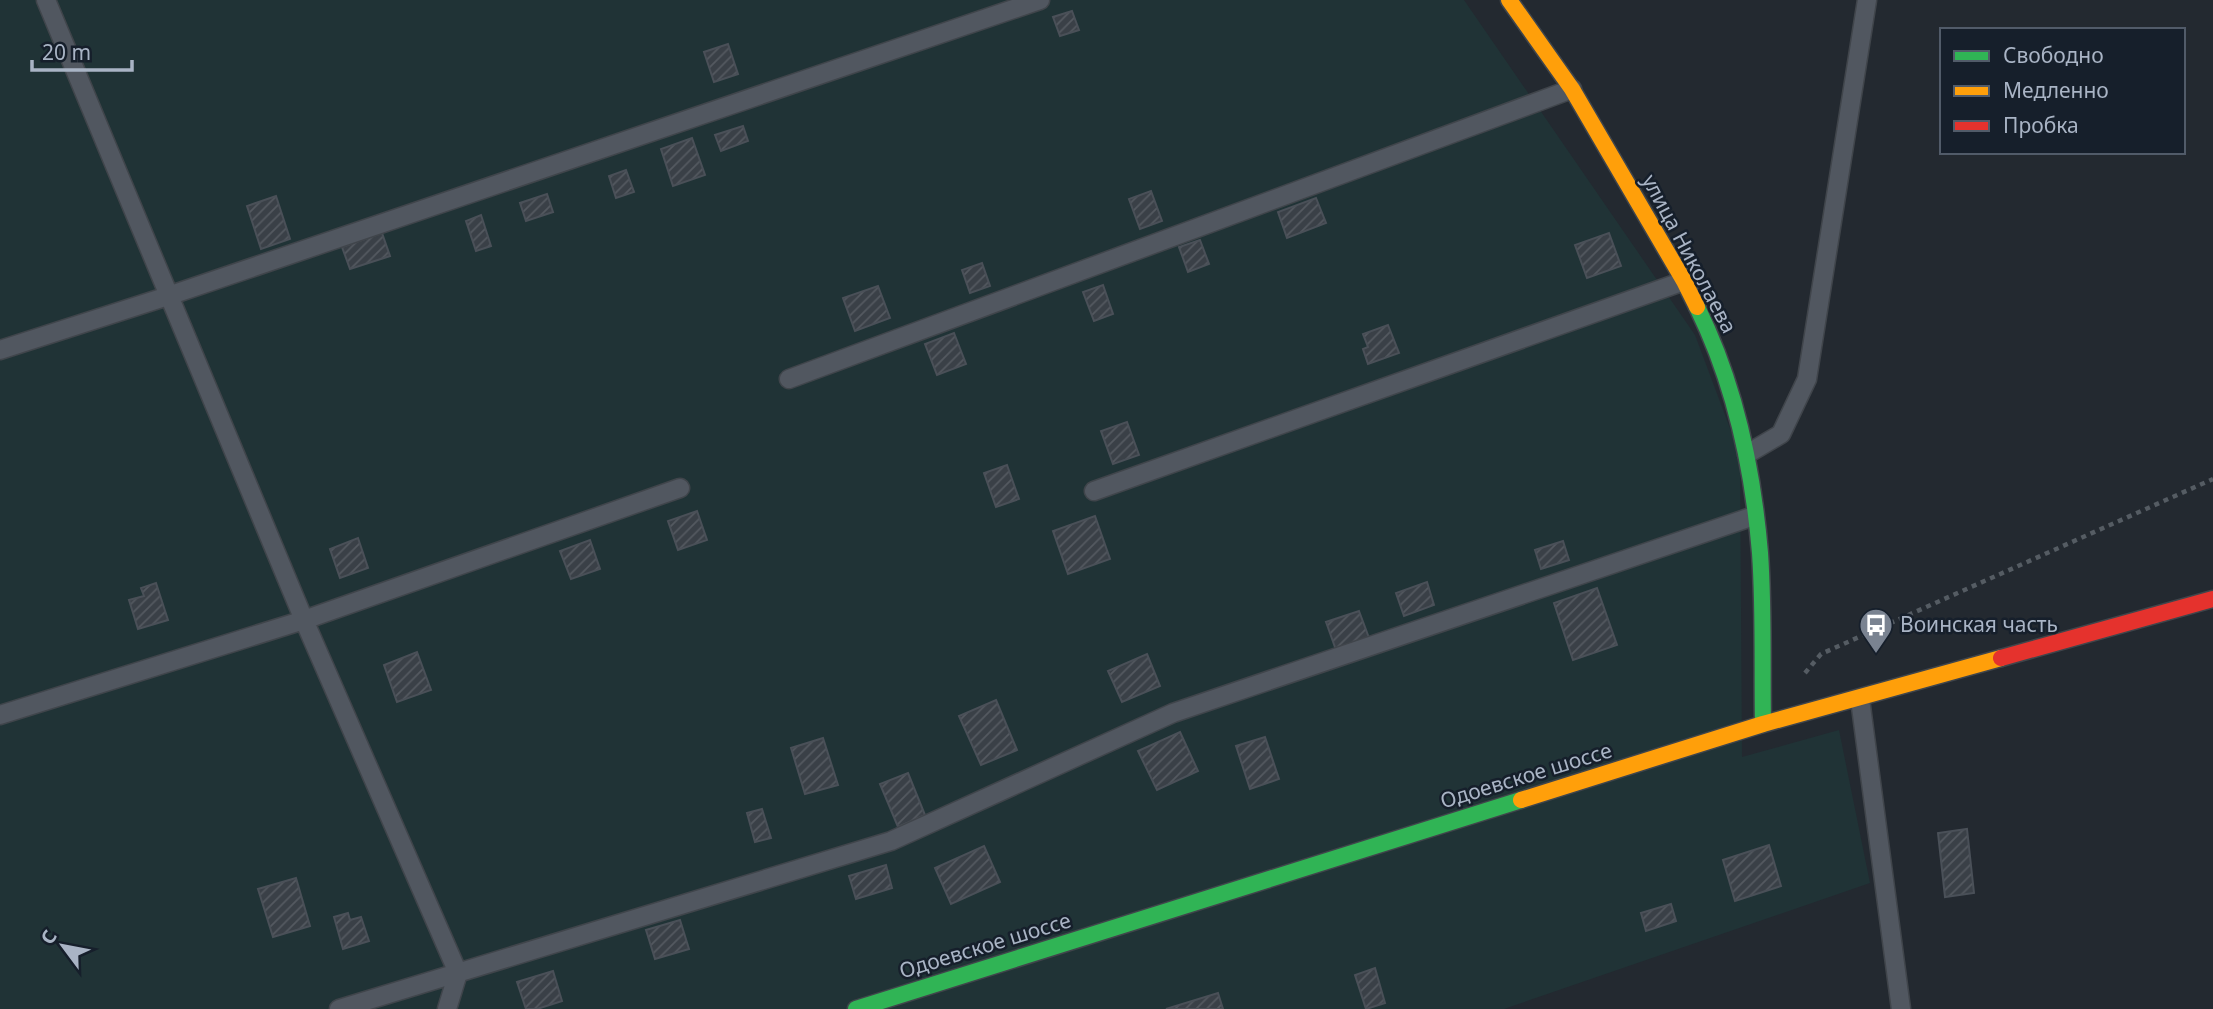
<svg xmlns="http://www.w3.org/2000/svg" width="2213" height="1009" font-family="'Noto Sans',sans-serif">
  <defs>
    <pattern id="building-hatch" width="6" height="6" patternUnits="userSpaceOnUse" patternTransform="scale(1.75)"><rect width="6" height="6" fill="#3a4047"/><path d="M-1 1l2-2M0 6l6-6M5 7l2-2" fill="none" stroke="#545960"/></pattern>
  </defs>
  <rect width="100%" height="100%" fill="#232930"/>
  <!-- garden -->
  <path fill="#203336" d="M 0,0 L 1464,0 L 1695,335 L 1740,455 L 1742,757 L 1839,730 L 1870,883 L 1504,1009 L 0,1009 Z"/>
  <!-- building -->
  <path fill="url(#building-hatch)" stroke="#4a5058" stroke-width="2" d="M 1072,11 L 1079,30 L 1060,36 L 1053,17 Z
    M 728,44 L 738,74 L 714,82 L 704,52 Z
    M 743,126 L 748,141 L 721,151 L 715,135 Z
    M 692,138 L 705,175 L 673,186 L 661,149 Z
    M 626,170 L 634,192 L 616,198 L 609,176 Z
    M 1151,191 L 1162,221 L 1140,229 L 1129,199 Z
    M 547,194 L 553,212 L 526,221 L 520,203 Z
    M 276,196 L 290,239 L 261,249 L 247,206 Z
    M 1316,198 L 1326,223 L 1287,238 L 1278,212 Z
    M 481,215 L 491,246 L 476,251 L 466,221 Z
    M 382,233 L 390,256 L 350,269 L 342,247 Z
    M 1609,233 L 1621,266 L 1587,278 L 1575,245 Z
    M 1200,240 L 1209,264 L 1188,272 L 1179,247 Z
    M 982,263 L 990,286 L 970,293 L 962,270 Z
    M 1103,285 L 1113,314 L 1094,321 L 1083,292 Z
    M 878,286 L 890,318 L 855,331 L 843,298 Z
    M 1388,325 L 1399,353 L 1368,364 L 1363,349 L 1368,347 L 1363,334 Z
    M 954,333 L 966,364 L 937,375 L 925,344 Z
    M 1127,422 L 1139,455 L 1113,464 L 1101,431 Z
    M 1007,465 L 1019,499 L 996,507 L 984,473 Z
    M 697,511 L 707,540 L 678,550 L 668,521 Z
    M 1095,516 L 1110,559 L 1068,574 L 1053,531 Z
    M 358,538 L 368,568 L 340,578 L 330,549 Z
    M 590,540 L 600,569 L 571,579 L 560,551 Z
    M 1563,541 L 1569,560 L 1541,569 L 1535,550 Z
    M 1427,582 L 1434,605 L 1404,616 L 1396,593 Z
    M 156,583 L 168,620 L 138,629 L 129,600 L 144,596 L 141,588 Z
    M 1597,588 L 1617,645 L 1573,660 L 1554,603 Z
    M 1359,611 L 1369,638 L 1336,650 L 1326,622 Z
    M 417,652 L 431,690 L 397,702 L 384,665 Z
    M 1147,654 L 1160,686 L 1122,702 L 1108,671 Z
    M 996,700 L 1017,750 L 981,765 L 959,716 Z
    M 1180,732 L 1198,771 L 1157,790 L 1138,751 Z
    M 1265,737 L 1279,779 L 1250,789 L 1236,746 Z
    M 823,738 L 838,785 L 805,794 L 791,748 Z
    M 908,773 L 925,815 L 898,827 L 880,784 Z
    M 762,809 L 771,838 L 755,842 L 747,813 Z
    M 1967,829 L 1974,893 L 1945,897 L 1938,833 Z
    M 1769,845 L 1781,886 L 1735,901 L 1723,860 Z
    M 984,846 L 1000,882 L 951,904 L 935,868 Z
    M 886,865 L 892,888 L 856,899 L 849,876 Z
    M 296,878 L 310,926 L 273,937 L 258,889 Z
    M 1671,904 L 1676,921 L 1646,931 L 1641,913 Z
    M 348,913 L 350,920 L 361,917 L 369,941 L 343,949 L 334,917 Z
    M 680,920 L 689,949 L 655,959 L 646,930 Z
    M 1375,968 L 1385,1003 L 1366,1009 L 1355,975 Z
    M 553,971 L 562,1001 L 537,1009 L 526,1009 L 517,982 Z
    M 1218,993 L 1223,1009 L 1166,1009 Z"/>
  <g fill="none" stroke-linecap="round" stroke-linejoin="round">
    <defs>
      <path id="lane" d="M 46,0 L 304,620 L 458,973 L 447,1009
        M 0,350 L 168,296 L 1040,0
        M 789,379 L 1572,89
        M 1747,454 L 1781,434 L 1807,379 L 1867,0
        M 1094,491 L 1684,281
        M 1860,699 L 1901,1009
        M 0,715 L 304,620 L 680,488
        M 339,1009 L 891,841 L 1173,713 L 1754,516"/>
      <path id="fast" d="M 1697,307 C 1734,382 1753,469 1760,553 C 1764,609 1762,668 1763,724
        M 856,1009 L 1521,800"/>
      <path id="slow" d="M 1509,0 L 1572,89 L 1684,281 L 1697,307
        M 1521,800 L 1763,724 L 2001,658"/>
      <path id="jam" d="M 2001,658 L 2213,599"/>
    </defs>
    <!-- lane casing -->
    <use href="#lane" stroke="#40454b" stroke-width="21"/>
    <!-- fast casing -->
    <use href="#fast" stroke="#40454b" stroke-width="19"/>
    <!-- slow casing -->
    <use href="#slow" stroke="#40454b" stroke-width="19"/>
    <!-- jam casing -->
    <use href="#jam" stroke="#40454b" stroke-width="19"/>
    <!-- path -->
    <path stroke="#555c63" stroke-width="4.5" stroke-dasharray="5 5" stroke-linecap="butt" d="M 1805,673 L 1821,654 L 2213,479"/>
    <!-- lane -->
    <use href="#lane" stroke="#515760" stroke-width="18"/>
    <!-- fast -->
    <use href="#fast" stroke="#30b455" stroke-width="16"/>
    <!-- slow -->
    <use href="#slow" stroke="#ff9f0a" stroke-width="16"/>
    <!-- jam -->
    <use href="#jam" stroke="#e5322d" stroke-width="16"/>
  </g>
  <!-- icons -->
  <defs>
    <symbol id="bus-pin" viewBox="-11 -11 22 30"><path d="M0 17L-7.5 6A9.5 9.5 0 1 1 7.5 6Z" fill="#7a8391" stroke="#161f2b"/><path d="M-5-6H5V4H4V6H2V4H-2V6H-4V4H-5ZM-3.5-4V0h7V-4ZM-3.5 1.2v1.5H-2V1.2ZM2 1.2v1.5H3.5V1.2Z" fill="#fff"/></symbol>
  </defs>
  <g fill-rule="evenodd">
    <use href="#bus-pin" x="1857" y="606" width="38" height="52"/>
  </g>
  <g text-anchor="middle" stroke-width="5" stroke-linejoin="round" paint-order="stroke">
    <!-- street labels -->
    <g font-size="21" fill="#a9b4c5" stroke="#161f2b">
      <text transform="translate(1689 254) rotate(62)" y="7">улица Николаева</text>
      <text transform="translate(1526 776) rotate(-17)" y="7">Одоевское шоссе</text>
      <text transform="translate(985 946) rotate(-17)" y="7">Одоевское шоссе</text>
    </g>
    <!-- poi labels -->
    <g font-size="21" fill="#a9b4c5" stroke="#161f2b" text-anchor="start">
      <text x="1900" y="632">Воинская часть</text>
    </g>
  </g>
  <!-- legend -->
  <rect x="1940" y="28" width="245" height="126" fill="#161f2b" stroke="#515b69" stroke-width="2"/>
  <rect x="1954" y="51" width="35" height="10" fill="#30b455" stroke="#515b69" stroke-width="2"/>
  <text x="2003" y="63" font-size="21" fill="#a9b4c5">Свободно</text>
  <rect x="1954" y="86" width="35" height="10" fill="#ff9f0a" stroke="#515b69" stroke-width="2"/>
  <text x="2003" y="98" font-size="21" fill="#a9b4c5">Медленно</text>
  <rect x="1954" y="121" width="35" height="10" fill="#e5322d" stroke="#515b69" stroke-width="2"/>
  <text x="2003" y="133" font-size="21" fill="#a9b4c5">Пробка</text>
  <!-- north arrow -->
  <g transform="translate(63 946) rotate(302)" stroke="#161f2b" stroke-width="5" paint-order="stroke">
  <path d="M0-5L12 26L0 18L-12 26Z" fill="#a9b4c5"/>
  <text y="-10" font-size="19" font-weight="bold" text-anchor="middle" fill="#a9b4c5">С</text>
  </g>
  <!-- scale -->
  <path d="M32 60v10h100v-10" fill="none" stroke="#a9b4c5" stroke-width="3.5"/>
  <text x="42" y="60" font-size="21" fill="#a9b4c5" stroke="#161f2b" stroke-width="5" paint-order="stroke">20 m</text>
</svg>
